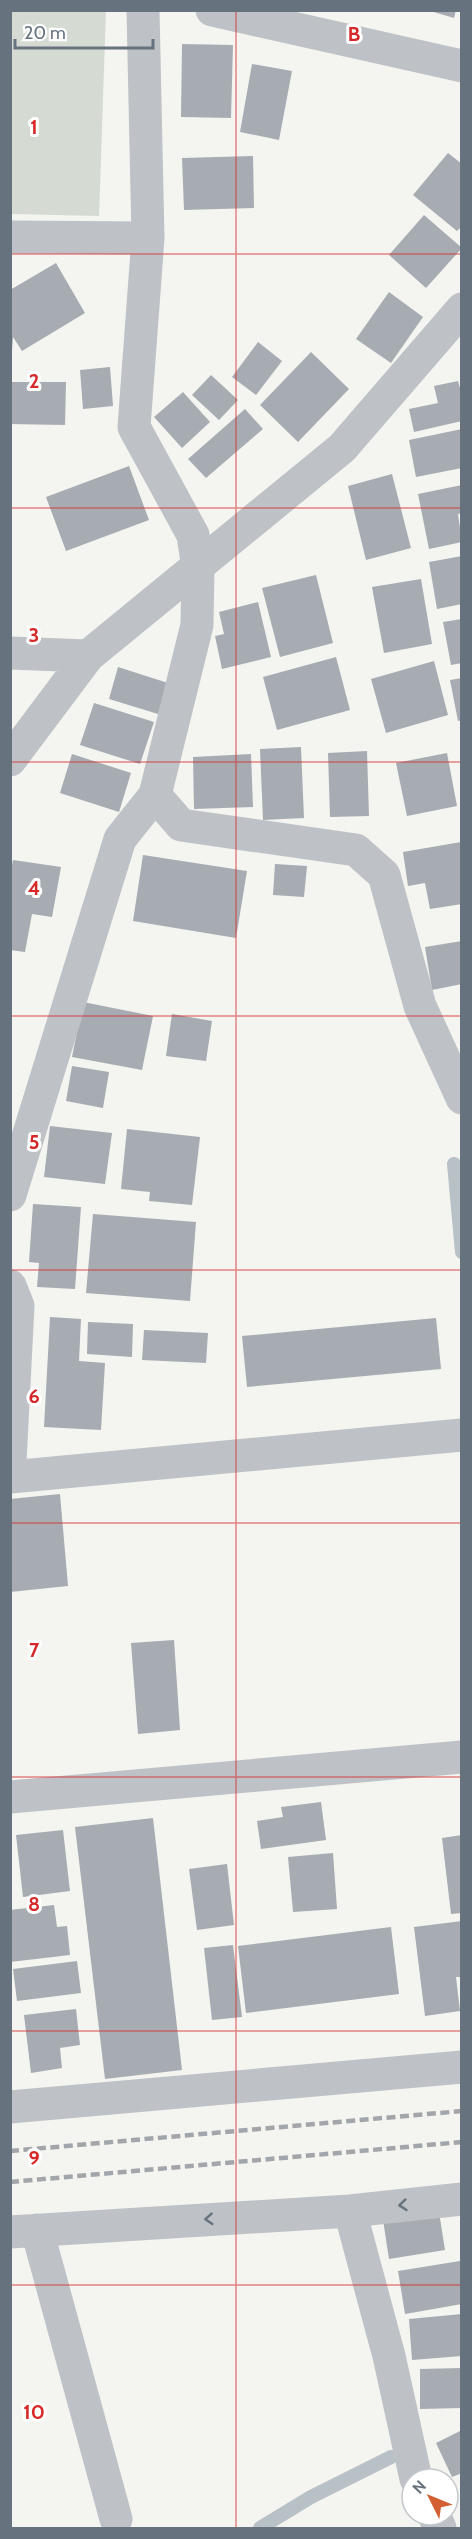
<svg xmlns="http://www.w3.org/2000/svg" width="472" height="2539" font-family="Cabin,sans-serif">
  <rect width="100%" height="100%" fill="#f4f4f1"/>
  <!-- green -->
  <path fill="#d5dbd2" d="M 11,10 L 106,11 L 99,216 L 11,214 Z"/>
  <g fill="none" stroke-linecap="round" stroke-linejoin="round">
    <!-- stream -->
    <path stroke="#b8c1c6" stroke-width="14" d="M 454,1164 L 462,1252
      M 260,2528 L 311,2497 L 391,2457"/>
  </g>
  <!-- building -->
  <path fill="#a6acb1" d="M 427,10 L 456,10 L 454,18 Z
    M 182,44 L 233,45 L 231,118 L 181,117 Z
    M 252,64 L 292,71 L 279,140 L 240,132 Z
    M 448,153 L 462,164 L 462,226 L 457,231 L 413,195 Z
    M 253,156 L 254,208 L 184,210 L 182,158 Z
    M 424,215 L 462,248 L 426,288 L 389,255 Z
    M 56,263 L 85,313 L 22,351 L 13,337 L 12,351 L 10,351 L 10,290 Z
    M 389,292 L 423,317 L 391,363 L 356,339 Z
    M 258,342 L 282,361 L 256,395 L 232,377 Z
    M 311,352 L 349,389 L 298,442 L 260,405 Z
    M 110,367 L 113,406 L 83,409 L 80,370 Z
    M 211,375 L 238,400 L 219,420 L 192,395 Z
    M 458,381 L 462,395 L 462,421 L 414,432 L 409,409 L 438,403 L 434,386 Z
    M 10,382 L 66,382 L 65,425 L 10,424 Z
    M 183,392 L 210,422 L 182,448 L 154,417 Z
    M 245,409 L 263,429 L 206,478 L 188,459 Z
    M 462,429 L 462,468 L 416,477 L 409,440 Z
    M 129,466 L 149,520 L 66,551 L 46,497 Z
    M 392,474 L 411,548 L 366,560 L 348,486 Z
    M 462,485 L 462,513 L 458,514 L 462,542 L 429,549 L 418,494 Z
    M 462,556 L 462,604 L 437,609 L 429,562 Z
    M 316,575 L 333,643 L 280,657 L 262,588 Z
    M 421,579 L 432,644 L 384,653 L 372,587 Z
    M 258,602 L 271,657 L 222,669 L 215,636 L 224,634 L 219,612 Z
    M 462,619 L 462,663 L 451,665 L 443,622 Z
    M 336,657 L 350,710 L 277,730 L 263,677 Z
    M 434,661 L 448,715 L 386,733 L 371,679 Z
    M 118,667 L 168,683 L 158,714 L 109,699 Z
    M 462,678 L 462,720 L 458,721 L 450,680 Z
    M 94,703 L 154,722 L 140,764 L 80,745 Z
    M 301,747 L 304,818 L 263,820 L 260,749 Z
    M 367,751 L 369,816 L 330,817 L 328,753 Z
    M 447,753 L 457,806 L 407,816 L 396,763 Z
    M 72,754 L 131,773 L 119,812 L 60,793 Z
    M 251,754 L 253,807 L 194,809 L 193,757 Z
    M 461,842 L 462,904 L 430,909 L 425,883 L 408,886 L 403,852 Z
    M 143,855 L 247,871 L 236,938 L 133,921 Z
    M 13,860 L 61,867 L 52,917 L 32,914 L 25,952 L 10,950 L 10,875 Z
    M 275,864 L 307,866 L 304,897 L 273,895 Z
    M 462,941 L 462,984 L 432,990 L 425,947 Z
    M 83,1002 L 153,1016 L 142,1070 L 72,1057 Z
    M 172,1014 L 212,1021 L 206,1061 L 166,1056 Z
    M 72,1066 L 109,1072 L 103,1108 L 66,1101 Z
    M 50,1126 L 112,1133 L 105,1184 L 44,1177 Z
    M 127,1129 L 200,1137 L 192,1205 L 149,1201 L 150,1192 L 121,1189 Z
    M 33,1204 L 81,1207 L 75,1289 L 37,1287 L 39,1263 L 29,1262 Z
    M 93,1214 L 196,1222 L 190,1301 L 86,1293 Z
    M 50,1317 L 81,1319 L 79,1361 L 105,1363 L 101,1430 L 44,1427 Z
    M 436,1318 L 441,1369 L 247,1387 L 242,1336 Z
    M 88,1322 L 133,1324 L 132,1357 L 87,1354 Z
    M 144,1330 L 208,1333 L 206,1363 L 142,1360 Z
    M 60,1494 L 68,1586 L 10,1592 L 10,1499 Z
    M 174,1640 L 180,1730 L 138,1734 L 131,1643 Z
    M 321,1802 L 326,1840 L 261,1849 L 257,1821 L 283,1817 L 281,1807 Z
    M 153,1818 L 182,2070 L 105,2079 L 75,1827 Z
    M 63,1830 L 70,1891 L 23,1897 L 16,1835 Z
    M 462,1835 L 462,1913 L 451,1914 L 442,1838 Z
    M 333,1853 L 337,1909 L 293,1912 L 288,1857 Z
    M 227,1864 L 234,1925 L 197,1930 L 189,1869 Z
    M 54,1905 L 57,1927 L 67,1926 L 70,1955 L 10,1962 L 10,1910 Z
    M 462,1921 L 462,1977 L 456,1977 L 460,2011 L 425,2016 L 414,1927 Z
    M 391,1927 L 399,1994 L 246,2013 L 238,1946 Z
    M 233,1945 L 242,2017 L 212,2020 L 204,1948 Z
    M 77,1961 L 81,1993 L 17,2001 L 13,1969 Z
    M 76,2009 L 80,2045 L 60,2048 L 62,2068 L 31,2073 L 24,2015 Z
    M 439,2212 L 445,2250 L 389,2259 L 383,2220 Z
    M 460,2261 L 462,2304 L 405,2314 L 398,2271 Z
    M 462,2314 L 462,2356 L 412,2360 L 409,2319 Z
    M 462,2368 L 462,2408 L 420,2409 L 420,2369 Z
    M 462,2430 L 462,2473 L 452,2477 L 436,2443 Z"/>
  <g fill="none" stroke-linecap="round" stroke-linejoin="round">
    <!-- street -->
    <path stroke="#bec1c5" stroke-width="33" d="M 212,10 L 462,66
      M 10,237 L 148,238 L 143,10
      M 148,238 L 134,427 L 193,535 L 198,568 L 197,625 L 155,795 L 181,825 L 356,850 L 384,875 L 420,1006 L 462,1098
      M 10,653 L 88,656
      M 10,760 L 88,656 L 342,448 L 462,309
      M 10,1195 L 120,839 L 155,795
      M 10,1286 L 18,1306 L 10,1462
      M 10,1477 L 462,1435
      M 10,1797 L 462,1757
      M 10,2107 L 462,2067
      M 350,2211 L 389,2356 L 416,2479
      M 37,2230 L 116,2519
      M 10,2232 L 350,2211 L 462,2199
      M 434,2515 L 440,2528"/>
    <!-- rail -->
    <path stroke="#a2a6ab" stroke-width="4.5" stroke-dasharray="9 4.5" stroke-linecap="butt" d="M 10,2151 L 462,2111
      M 10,2182 L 462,2142"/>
  </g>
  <!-- one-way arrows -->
  <defs><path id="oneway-chevron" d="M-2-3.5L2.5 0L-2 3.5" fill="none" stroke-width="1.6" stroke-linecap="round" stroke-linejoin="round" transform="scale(1.5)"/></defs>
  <g stroke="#66737f">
    <use href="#oneway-chevron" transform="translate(403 2205) rotate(174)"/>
    <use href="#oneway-chevron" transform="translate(209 2219) rotate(176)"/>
  </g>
  <!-- grid -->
  <path fill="none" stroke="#d62828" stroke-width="1.5" stroke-opacity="0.55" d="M 236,10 L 236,2528M 10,254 L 462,254M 10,508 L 462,508M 10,762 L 462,762M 10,1016 L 462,1016M 10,1270 L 462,1270M 10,1523 L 462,1523M 10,1777 L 462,1777M 10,2031 L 462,2031M 10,2285 L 462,2285"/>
  <g font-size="20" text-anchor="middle" font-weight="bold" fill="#d62828" stroke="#fff" stroke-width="6" stroke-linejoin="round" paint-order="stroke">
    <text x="354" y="41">B</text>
    <text x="34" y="134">1</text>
    <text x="34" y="388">2</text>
    <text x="34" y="642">3</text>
    <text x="34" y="895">4</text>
    <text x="34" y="1149">5</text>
    <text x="34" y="1403">6</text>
    <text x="34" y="1657">7</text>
    <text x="34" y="1911">8</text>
    <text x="34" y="2165">9</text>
    <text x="34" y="2419">10</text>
  </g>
  <!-- border -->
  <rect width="472" height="2539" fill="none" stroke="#66737f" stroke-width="24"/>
  <!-- north arrow -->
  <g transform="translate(430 2497) rotate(313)"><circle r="28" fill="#ffffff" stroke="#c2c7cc" stroke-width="1.5"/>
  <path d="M0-4.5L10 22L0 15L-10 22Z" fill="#d36033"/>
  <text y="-9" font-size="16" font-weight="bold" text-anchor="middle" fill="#66737f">N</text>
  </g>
  <!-- scale -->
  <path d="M15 39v9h138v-9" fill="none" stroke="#66737f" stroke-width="3"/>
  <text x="24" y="39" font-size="18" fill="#66737f" stroke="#ffffff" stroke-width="4.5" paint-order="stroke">20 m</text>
</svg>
